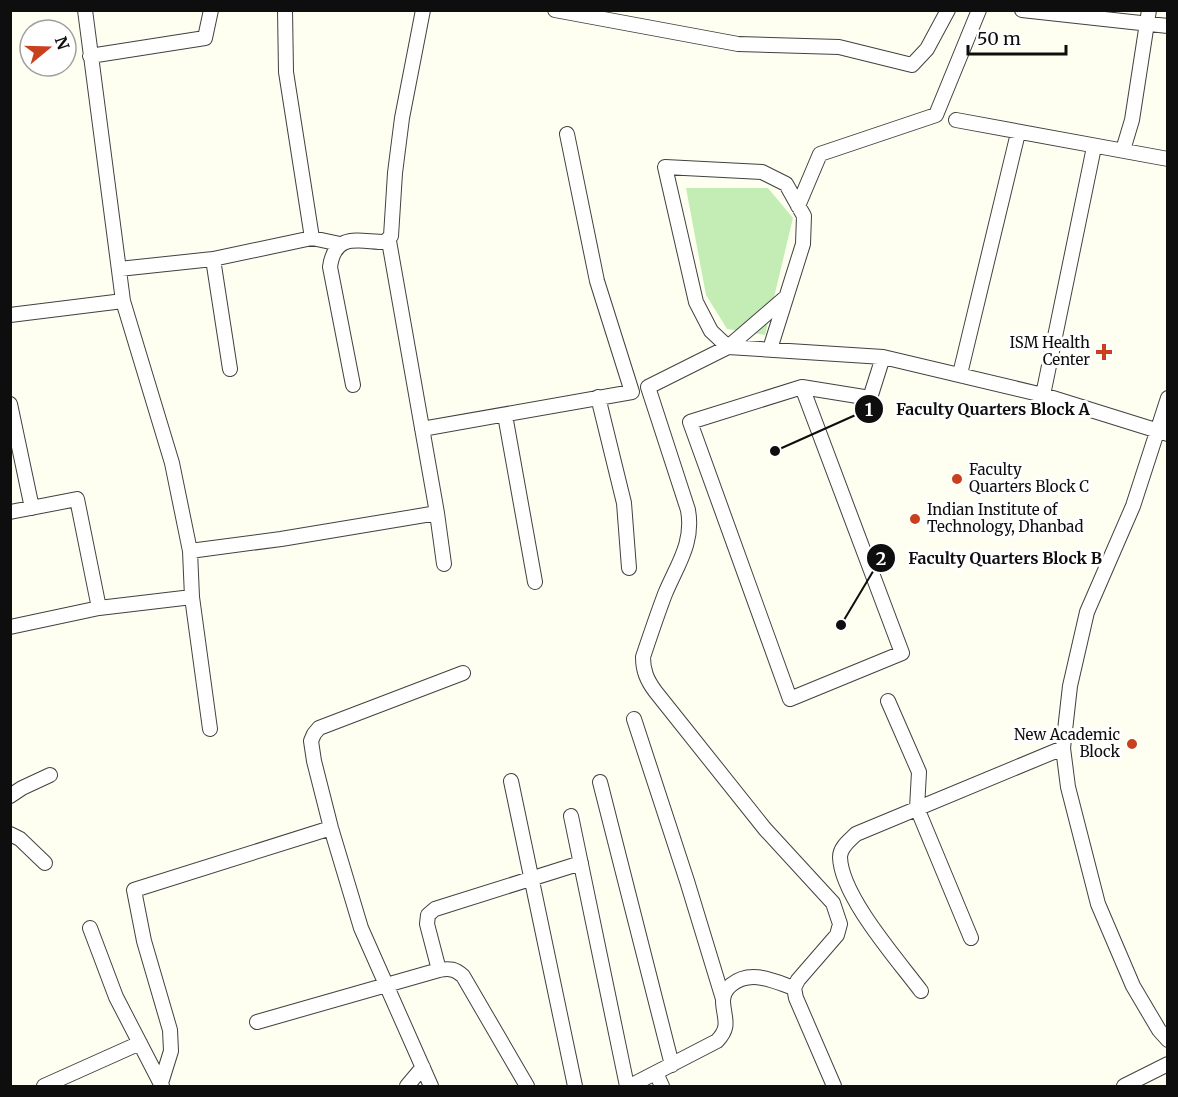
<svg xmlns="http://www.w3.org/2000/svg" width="1178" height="1097" font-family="Merriweather,serif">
  <rect width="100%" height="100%" fill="#fefff0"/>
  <!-- green -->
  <path fill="#c4edb6" d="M 686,188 L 768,188 L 793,218 L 765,335 L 727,329 L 706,295 Z"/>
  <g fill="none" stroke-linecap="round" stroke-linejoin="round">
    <defs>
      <path id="street" d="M 85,10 L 123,301 L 172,463 L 190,551 L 192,597 L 210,729
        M 285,10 L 286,72 L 312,238
        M 555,10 L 738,44 L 839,47 L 912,65 L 927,49 L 948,10
        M 1022,10 L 1168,26
        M 90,56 L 205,38 L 211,10
        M 956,120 L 1168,159
        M 1123,150 L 1132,120 L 1149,10
        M 798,206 L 820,154 L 936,115 L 979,10
        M 389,241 L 437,513 L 444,564
        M 213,259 L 230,369
        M 119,269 L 213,259 L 312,238 L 340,244
        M 786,297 L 728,347 L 648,387 L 688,510 C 694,543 677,565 665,594 C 657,615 650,636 643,657 C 643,671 647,680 655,691 L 765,829 L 833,903 L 840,924 L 837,935 L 798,980 L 794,988 L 796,998 L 834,1086
        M 10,315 L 123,301
        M 770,349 L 803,244 L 804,216 L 786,184 L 762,172 L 665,167 L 696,302 L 711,331 L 728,347 L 883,357 L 1043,395 L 1168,434
        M 960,374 L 1018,133
        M 353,385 L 330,267 C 335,231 360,242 385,242 L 391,236 L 395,173 L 402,118 L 423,10
        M 802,387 L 902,653 L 790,699 L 690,422 L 802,387 L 870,398 L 883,357
        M 1043,395 L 1094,147
        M 598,397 L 624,503 L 629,568
        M 1168,398 L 1133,506 L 1087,612 L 1070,686 L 1063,748 L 1068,787 L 1098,904 L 1133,986 L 1159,1030 L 1168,1040
        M 10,404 L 32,508
        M 505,415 L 535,582
        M 422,429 L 632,392 L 597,281 L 567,134
        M 10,512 L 77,499 L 99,608
        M 190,551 L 281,539 L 437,513
        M 10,627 L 99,608 L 192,597
        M 888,701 L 919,772 L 917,808 L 971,938
        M 634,719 L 687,881 L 723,999
        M 511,781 L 575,1086
        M 600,782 L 672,1065
        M 10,796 L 22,788 L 50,775
        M 571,816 L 627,1086
        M 10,834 L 20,839 L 45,863
        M 90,928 L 116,997 L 162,1086
        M 439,970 L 427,924 L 428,915 L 435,909 L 581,863
        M 921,991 C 897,959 841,896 840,857 C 840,847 850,840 856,834 L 1063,748
        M 257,1022 L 439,970 C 450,968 455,969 463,976 L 527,1086
        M 656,1073 L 662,1086
        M 161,1083 L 171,1051 L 170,1030 L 144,941 L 134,890 L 331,828
        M 44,1086 L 140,1043
        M 407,1086 L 423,1067
        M 431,1086 L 361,928 L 331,828 L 314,761 L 311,741 L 314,734 L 319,728 L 463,673
        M 630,1086 L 717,1041 C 731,1026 724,1019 723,1002 C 723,995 726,989 731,985 C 751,969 773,981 794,988
        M 1124,1086 L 1168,1064"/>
    </defs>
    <!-- street casing -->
    <use href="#street" stroke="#414141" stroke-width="16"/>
    <!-- street -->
    <use href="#street" stroke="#fff" stroke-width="14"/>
  </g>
  <!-- markers -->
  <g fill="#c8411c" stroke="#fff" stroke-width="2">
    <path d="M1101 343h6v6h6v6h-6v6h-6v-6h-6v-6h6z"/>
    <circle cx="957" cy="479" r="6"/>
    <circle cx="915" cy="519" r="6"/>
    <circle cx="1132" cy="744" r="6"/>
  </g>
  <g text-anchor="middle" stroke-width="6" stroke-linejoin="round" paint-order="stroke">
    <!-- poi labels -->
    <g font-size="15" fill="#0e0e0e" stroke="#fff" text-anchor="end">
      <text x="1090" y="348">ISM Health<tspan x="1090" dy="17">Center</tspan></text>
      <text x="969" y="475" text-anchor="start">Faculty<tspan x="969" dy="17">Quarters Block C</tspan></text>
      <text x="927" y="515" text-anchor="start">Indian Institute of<tspan x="927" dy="17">Technology, Dhanbad</tspan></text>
      <text x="1120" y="740">New Academic<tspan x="1120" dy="17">Block</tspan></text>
    </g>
  </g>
  <!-- callouts -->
  <path fill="none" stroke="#0e0e0e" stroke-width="2" d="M775 451L869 409M841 625L881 558"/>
  <g fill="#0e0e0e" stroke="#fff" stroke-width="2">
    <circle cx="775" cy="451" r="6"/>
    <circle cx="841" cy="625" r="6"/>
    <circle cx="869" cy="409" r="15"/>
    <circle cx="881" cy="558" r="15"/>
  </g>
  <g font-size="18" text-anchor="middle" font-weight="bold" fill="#fff">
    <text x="869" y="416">1</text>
    <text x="881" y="565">2</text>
  </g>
  <g font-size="16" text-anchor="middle" font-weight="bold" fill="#0e0e0e" stroke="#fff" stroke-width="6" stroke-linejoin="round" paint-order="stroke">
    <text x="993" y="415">Faculty Quarters Block A</text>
    <text x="1005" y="564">Faculty Quarters Block B</text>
  </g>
  <!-- border -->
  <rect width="1178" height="1097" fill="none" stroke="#0e0e0e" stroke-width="24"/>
  <!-- north arrow -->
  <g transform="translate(48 48) rotate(71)"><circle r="28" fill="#ffffff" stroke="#9f9f9f" stroke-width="1.5"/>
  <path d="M0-4.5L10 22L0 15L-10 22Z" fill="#c8411c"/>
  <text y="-9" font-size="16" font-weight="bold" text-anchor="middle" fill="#0e0e0e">N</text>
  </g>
  <!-- scale -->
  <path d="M968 45v9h98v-9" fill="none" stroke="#0e0e0e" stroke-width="3"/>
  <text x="977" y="45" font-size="18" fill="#0e0e0e" stroke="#ffffff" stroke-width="4.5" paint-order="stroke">50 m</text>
</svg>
